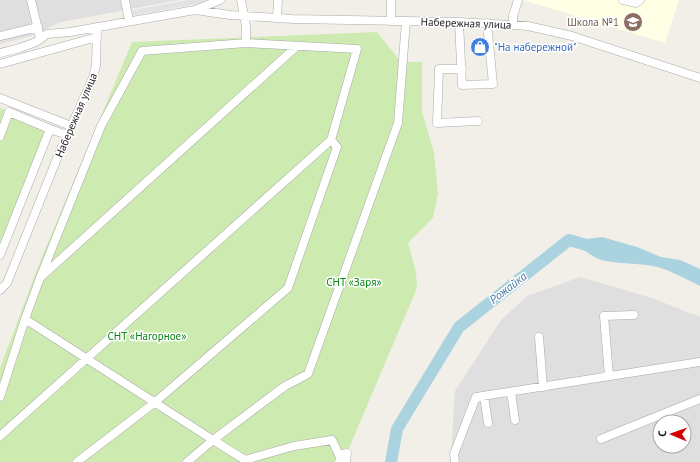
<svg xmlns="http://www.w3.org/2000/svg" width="700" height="462" font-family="'PT Sans',sans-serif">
  <rect width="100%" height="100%" fill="#f2efe9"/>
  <!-- residential -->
  <path fill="#e0dfdf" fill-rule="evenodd" d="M 0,0 L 179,0 L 61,22 L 31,36 L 0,44 Z
    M 580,277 L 652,298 L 700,317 L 700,462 L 453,462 L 451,455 L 455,391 L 501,320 L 527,296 ZM 660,422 L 684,422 L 684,446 L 660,446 Z"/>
  <!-- education -->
  <path fill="#ffffe5" d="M 523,0 L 679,0 L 665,43 Z"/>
  <!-- grass -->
  <path fill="#cdebb0" d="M 377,32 L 401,62 L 422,62 L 422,112 L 434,153 L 438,194 L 433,218 L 408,243 L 416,272 L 417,288 L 347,453 L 346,462 L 0,462 L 0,368 L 41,259 L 132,42 Z
    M 0,108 L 53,130 L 0,257 Z"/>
  <!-- parking -->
  <path fill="#e2e2e2" d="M 188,0 L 207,0 L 207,2 L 130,16 L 129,11 Z"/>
  <!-- water -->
  <path fill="#aad3df" d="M 602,237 L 637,247 L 661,257 L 680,260 L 700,269 L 700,286 C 686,279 673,272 658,267 C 641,263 623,264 606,261 C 597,260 589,254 582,248 L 583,242 L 587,239 Z"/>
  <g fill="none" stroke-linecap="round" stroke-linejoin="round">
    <!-- river -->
    <path stroke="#aad3df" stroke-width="12" d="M 391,462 L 397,429 L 459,327 L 569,240 L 597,248"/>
    <defs>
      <path id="minor" d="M 31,0 L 40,38
        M 125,0 L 129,21
        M 241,0 L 246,26 L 246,43
        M 391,0 L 391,21
        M 623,0 L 636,3 L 640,0
        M 195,10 L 230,15 L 293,19 L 459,22 L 528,26 L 572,36 L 700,78
        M 277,18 L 278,0
        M 459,22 L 462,85 L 493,84 L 487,23
        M 513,24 L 513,16 L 518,0
        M 0,36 L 38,27
        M 0,53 L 20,48 L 36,42 L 47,34 L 70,32 L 195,10 L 220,0
        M 0,64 L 97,37
        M 462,69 L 439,69 L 437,123 L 478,121
        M 0,98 L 71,126
        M 50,129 L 67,135
        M 0,136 L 9,112 L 50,129 L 0,255
        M 42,276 L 297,46
        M 0,290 L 7,283 L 60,151 L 93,78 L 96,65 L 97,27
        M 25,319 L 213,440 L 285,386 L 308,374 L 398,123 L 406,21
        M 539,337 L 543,387
        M 609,376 L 604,316 L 634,315
        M 511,392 L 515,420
        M 484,396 L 488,423
        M 0,397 L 25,319 L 40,278 L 101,126 L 142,51 L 246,43 L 357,49 L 331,140 L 0,436
        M 601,439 L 700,399
        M 339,455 L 347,453 L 346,462
        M 77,462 L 154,403 L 288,288 L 337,147 L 331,140
        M 187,462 L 213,440 L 245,460 L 294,446 L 332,440 L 340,457 L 339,462
        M 455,462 L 454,454 L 476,397 L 700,362"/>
    </defs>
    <!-- minor casing -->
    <use href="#minor" stroke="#a9a9a9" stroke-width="9"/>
    <!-- minor -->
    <use href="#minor" stroke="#fff" stroke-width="8"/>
  </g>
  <!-- icons -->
  <defs>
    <symbol id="school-disc" viewBox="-11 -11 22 22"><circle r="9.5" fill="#8d6e63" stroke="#fff"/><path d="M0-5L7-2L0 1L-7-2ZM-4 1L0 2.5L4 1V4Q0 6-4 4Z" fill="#fff"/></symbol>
    <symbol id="shop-disc" viewBox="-11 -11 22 22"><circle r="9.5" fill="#3f7fe0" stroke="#fff"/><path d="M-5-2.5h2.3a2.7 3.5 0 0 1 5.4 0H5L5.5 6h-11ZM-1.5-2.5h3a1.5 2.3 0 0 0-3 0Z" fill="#fff"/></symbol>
  </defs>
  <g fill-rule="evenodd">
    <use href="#school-disc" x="622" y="11" width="22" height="22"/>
    <use href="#shop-disc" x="469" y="36" width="22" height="22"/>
  </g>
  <g text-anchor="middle" stroke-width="3" stroke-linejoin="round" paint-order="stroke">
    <!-- education labels -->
    <g font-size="11" fill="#785e54" stroke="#fff" text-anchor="end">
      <text x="619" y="26">Школа №1</text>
    </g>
    <!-- street labels -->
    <g font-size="11" fill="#222" stroke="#fff">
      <text transform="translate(466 23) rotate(2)" y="4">Набережная улица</text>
      <text transform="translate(76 115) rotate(-67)" y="4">Набережная улица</text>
    </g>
    <!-- shop labels -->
    <g font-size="11" fill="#366cbe" stroke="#fff" text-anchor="start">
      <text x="494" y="51">"На набережной"</text>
    </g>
    <!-- park labels -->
    <g font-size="11" fill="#0c8416" stroke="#fff">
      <text x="354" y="286">СНТ «Заря»</text>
      <text x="147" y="340">СНТ «Нагорное»</text>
    </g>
    <!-- water labels -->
    <g font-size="12" font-style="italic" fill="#4a7aab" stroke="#fff">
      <text transform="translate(508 288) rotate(-38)" y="4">Рожайка</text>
    </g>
  </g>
  <!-- north arrow -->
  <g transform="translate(672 434) rotate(272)"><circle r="19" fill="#ffffff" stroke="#a7a7a7"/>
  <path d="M0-3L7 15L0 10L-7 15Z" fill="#d40000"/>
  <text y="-6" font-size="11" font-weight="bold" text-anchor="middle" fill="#222222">С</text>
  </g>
</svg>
